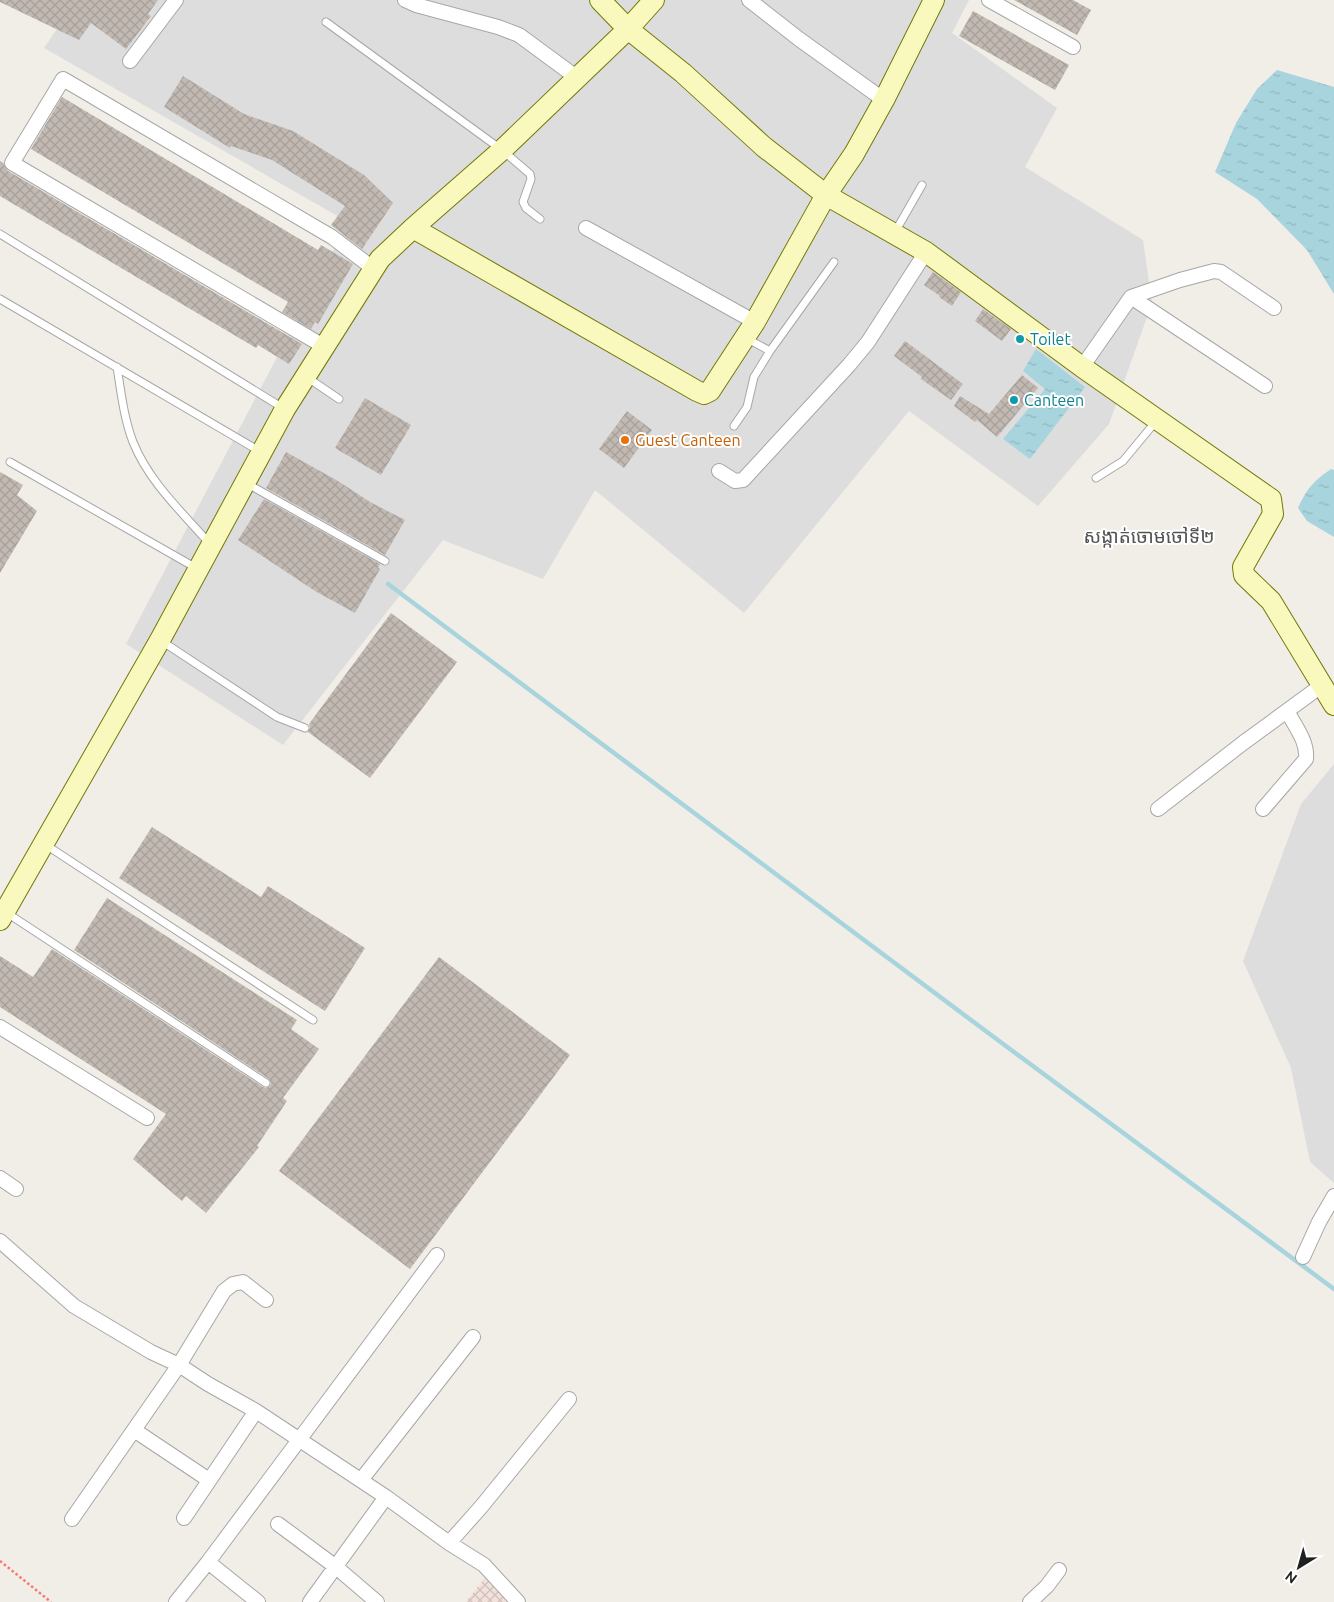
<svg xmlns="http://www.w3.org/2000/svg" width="1334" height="1602" font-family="Ubuntu,'Noto Sans Khmer',sans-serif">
  <defs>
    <pattern id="military-cross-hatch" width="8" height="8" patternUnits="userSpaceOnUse" patternTransform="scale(1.25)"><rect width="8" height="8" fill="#f2e0db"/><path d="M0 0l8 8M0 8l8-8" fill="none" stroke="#cfc0bc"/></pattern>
    <pattern id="water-ripples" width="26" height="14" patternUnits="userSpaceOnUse" patternTransform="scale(1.25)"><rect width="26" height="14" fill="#a8d4de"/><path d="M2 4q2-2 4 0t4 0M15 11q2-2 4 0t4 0" fill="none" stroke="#90b6be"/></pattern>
    <pattern id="building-cross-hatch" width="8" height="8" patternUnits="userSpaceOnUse" patternTransform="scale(1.25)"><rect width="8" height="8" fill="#c2b9b3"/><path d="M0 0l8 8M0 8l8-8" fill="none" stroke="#a69f9a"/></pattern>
  </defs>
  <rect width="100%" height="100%" fill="#f1ede7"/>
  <!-- residential -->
  <path fill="#dedddd" d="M 77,0 L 969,0 L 952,33 L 1057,108 L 1025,167 L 1143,240 L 1152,303 L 1109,424 L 1038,506 L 909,411 L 744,613 L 595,490 L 543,579 L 443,540 L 283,745 L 126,644 L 348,222 L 44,48 Z
    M 1334,764 L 1334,1183 L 1310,1162 L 1291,1068 L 1243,961 L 1301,804 Z"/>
  <!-- military -->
  <path fill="url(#military-cross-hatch)" d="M 487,1575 L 512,1602 L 466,1602 Z"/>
  <!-- water -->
  <path fill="url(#water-ripples)" d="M 1277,70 L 1334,87 L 1334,294 L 1307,250 L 1257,199 L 1215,172 L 1236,123 L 1257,89 Z
    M 1036,349 L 1085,387 L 1030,459 L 1003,439 L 1045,389 L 1023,371 Z
    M 1331,469 L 1334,470 L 1334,537 L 1307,521 L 1298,508 C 1307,488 1314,481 1331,469 Z"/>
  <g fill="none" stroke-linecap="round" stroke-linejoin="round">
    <!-- stream -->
    <path stroke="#a8d4de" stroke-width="4.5" d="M 388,584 L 987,1032 L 1334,1289"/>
  </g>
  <!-- building -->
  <path fill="url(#building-cross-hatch)" d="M 0,0 L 158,0 L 148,14 L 151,16 L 126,49 L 91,23 L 79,40 L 0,2 Z
    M 1014,0 L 1073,0 L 1091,10 L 1077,35 Z
    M 973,11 L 1069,65 L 1055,90 L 959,36 Z
    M 183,76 L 244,114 L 293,131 L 364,175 L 393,203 L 362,249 L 331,225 L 345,206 L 272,160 L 231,146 L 230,148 L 164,107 Z
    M 62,97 L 318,250 L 321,245 L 353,264 L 318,324 L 315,322 L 311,329 L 282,312 L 288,302 L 31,149 Z
    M 0,161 L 3,163 L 8,171 L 302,344 L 289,364 L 258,345 L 256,348 L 0,196 Z
    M 933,272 L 961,292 L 952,306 L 939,297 L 940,296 L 924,285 Z
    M 983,309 L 1011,329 L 1002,341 L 975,321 Z
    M 905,341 L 963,384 L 951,400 L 921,379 L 922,377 L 894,356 Z
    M 1022,375 L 1038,388 L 997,437 L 977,420 L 975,422 L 954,406 L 960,396 L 989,414 Z
    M 365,398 L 411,425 L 381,475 L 335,448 Z
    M 627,411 L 652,430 L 624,468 L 599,449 Z
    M 286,452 L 338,481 L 370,502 L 405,520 L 385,555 L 266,488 Z
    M 0,472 L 23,485 L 17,495 L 37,511 L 0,573 Z
    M 264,499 L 380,564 L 378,568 L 380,569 L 355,613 L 315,591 L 238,540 Z
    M 391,613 L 457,662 L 370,778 L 308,732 L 310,728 L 309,724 Z
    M 152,827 L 261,897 L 268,886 L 365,948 L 325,1011 L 119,878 Z
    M 107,898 L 297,1020 L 291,1029 L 319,1049 L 283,1098 L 287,1101 L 257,1146 L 259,1147 L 206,1213 L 186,1196 L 182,1201 L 133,1159 L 166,1114 L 0,1007 L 0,956 L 33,977 L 52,949 L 263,1087 L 266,1088 L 270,1086 L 271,1083 L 269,1079 L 74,950 Z
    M 439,957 L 570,1055 L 410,1269 L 279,1171 Z"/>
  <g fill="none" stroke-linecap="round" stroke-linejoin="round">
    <defs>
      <path id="lane" d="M 326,22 L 502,150 L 530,174 L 531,179 L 523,202 L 526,208 L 540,219
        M 895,232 L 922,185
        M 0,234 L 283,408
        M 0,299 L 261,452
        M 746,338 L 770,351
        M 117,367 C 121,392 124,419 133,442 C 149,482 182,512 209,543
        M 308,378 L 339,399
        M 734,426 L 747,407 L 754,377 L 770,351 L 834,262
        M 10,462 L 198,569
        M 1096,478 L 1123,461 L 1157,420
        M 246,483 L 385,561
        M 160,640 L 277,717 L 305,728
        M 46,845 L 313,1020
        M 7,913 L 266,1083"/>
      <path id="street" d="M 405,0 L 416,5 L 498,27 L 519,35 L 576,77
        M 749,0 L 799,39 L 884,100
        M 989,0 L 1073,47
        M 130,61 L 176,0
        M 586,228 L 755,322
        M 1131,297 L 1265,386
        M 325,347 L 12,163 L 63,79 L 332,237 L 374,269
        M 1082,367 L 1131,297 L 1180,280 L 1214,271 L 1221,272 L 1274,308
        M 719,471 L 735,481 L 743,480 L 849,365 L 868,342 L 926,252
        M 1158,809 L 1243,743 L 1321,686
        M 1263,809 L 1306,759 C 1308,742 1295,726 1287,711
        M 0,1027 L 147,1118
        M 0,1178 L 16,1189
        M 0,1241 L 74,1306 L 151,1352 L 179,1365 L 208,1384 L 256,1411 L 386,1497 L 449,1543 L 484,1565 L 518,1602
        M 1303,1257 L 1319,1222 L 1334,1196
        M 134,1430 L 209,1480
        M 361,1480 L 473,1337
        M 184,1518 L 256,1411
        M 72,1519 L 179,1365 L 224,1291 L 233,1284 L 243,1282 L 266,1300
        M 278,1524 L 336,1567 L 377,1602
        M 449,1543 L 481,1507 L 569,1399
        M 208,1562 L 258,1602
        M 176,1602 L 208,1562 L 437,1255
        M 310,1602 L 386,1497
        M 1030,1602 L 1047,1586 L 1059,1570"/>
      <path id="secondary" d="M 600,0 L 628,29 L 683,73 L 764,147 L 826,195 L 926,252 L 1082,367 L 1271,499 L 1273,514 L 1243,567 L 1244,575 L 1271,601 L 1334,705
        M 413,228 L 697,391 L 704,394 L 710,391 L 755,322 L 826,195 L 854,154 L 884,100 L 934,0
        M 0,920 L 160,640 L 285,409 L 380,259 L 413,228 L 502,150 L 628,29 L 654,0"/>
    </defs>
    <!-- lane casing -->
    <use href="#lane" stroke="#a7a7a7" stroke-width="9"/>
    <!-- street casing -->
    <use href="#street" stroke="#a7a7a7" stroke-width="16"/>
    <!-- secondary casing -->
    <use href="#secondary" stroke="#727906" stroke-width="22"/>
    <!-- path -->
    <path stroke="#f97770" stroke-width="2.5" stroke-dasharray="2.5 2.5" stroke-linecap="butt" d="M 0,1561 L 51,1602"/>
    <!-- lane -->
    <use href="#lane" stroke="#fff" stroke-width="7"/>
    <!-- street -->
    <use href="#street" stroke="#fff" stroke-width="14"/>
    <!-- secondary -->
    <use href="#secondary" stroke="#f9f9bd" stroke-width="20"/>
  </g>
  <!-- markers -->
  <g fill="#0f9aa8" stroke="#fff" stroke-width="2">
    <circle cx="1020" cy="339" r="5"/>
    <circle cx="1014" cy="400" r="5"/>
  </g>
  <circle fill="#e8710a" stroke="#fff" stroke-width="2" cx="625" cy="440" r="5"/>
  <g text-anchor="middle" stroke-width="4" stroke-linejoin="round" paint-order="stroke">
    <!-- culture labels -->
    <g font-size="16" fill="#0d838f" stroke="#fff" text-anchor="start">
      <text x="1030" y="345">Toilet</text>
      <text x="1024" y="406">Canteen</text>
    </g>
    <!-- food labels -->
    <g font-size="16" fill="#c56008" stroke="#fff" text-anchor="start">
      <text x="635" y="446">Guest Canteen</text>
    </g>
    <!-- quarter labels -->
    <g font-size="19" fill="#535353" stroke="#fff">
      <text x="1149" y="543">សង្កាត់ចោមចៅទី២</text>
    </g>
  </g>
  <!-- north arrow -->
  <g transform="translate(1299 1567) rotate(217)" stroke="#ffffff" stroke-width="4" paint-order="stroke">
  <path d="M0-4L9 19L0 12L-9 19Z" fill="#202020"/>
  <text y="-8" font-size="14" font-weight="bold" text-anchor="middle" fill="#202020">N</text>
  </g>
</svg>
